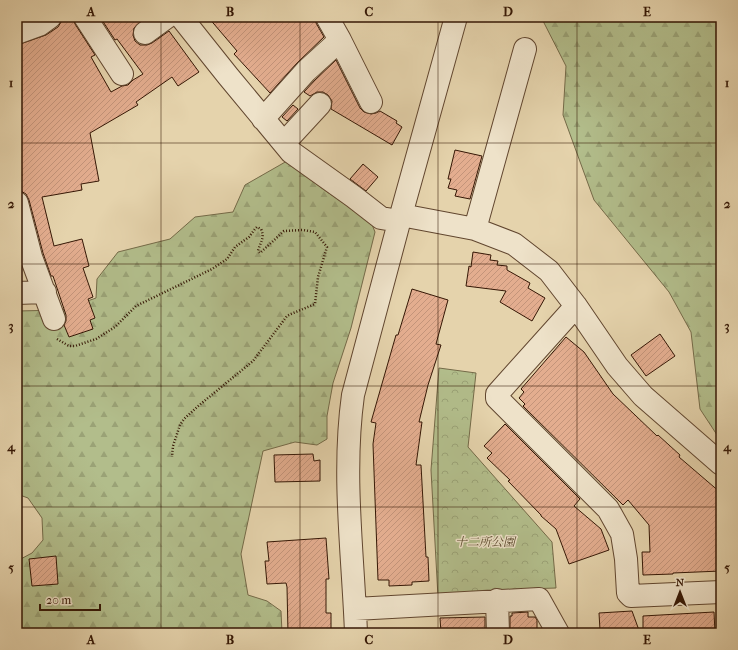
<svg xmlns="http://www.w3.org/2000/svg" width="738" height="650" font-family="'IM FELL French Canon','Noto Serif JP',serif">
  <defs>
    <pattern id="forest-firs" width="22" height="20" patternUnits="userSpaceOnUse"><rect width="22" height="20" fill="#b2bd8b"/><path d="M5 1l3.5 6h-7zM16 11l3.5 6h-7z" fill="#9aa276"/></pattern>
    <pattern id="park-crowns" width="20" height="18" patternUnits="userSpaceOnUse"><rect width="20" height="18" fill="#b2bd8b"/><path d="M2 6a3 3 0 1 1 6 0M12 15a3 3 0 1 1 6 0" fill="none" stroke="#9aa276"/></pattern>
    <pattern id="building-hatch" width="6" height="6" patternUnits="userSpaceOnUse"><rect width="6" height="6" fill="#e3ad8f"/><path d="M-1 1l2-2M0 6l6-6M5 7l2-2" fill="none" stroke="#c3947a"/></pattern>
  </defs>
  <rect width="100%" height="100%" fill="#e5d3ac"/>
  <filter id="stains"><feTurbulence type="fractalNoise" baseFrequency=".005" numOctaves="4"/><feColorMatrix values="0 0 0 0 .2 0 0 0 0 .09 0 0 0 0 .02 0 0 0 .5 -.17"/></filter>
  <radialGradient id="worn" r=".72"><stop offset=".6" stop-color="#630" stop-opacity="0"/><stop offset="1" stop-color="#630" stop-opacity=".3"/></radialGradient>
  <!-- forest -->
  <path fill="url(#forest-firs)" stroke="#746a48" d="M 541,17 L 721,17 L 721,441 L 700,409 L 691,332 L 669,292 L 594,200 L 563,115 L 566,66 Z
    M 287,161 L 323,189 L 371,222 L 375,232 L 351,328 L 333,383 L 327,416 L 327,439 L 317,445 L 295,442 L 263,451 L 241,554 L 248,595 L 267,601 L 281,611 L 282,633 L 17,633 L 17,561 L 32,553 L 43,540 L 42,518 L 28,498 L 17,494 L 17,311 L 62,310 L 96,298 L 97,279 L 118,252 L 170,239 L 195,217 L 233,212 L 245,185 Z"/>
  <!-- park -->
  <path fill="url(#park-crowns)" stroke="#746a48" d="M 439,368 L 476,373 L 468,447 L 552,542 L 556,588 L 496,590 L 438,597 L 431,470 Z"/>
  <!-- building -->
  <path fill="url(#building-hatch)" stroke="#351705" d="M 62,17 L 73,17 L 75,24 L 95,55 L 91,57 L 111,92 L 122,86 L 128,85 L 133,80 L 143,74 L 117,39 L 115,40 L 100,17 L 146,17 L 134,28 L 133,35 L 135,41 L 140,45 L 147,45 L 152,43 L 169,31 L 199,72 L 178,86 L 172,77 L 136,102 L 138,105 L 90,133 L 99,181 L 81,184 L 82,190 L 42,197 L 54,246 L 82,239 L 89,266 L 83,268 L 93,297 L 88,299 L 95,318 L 90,320 L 93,329 L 69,337 L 64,325 L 66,321 L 66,315 L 53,276 L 51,276 L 43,253 L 29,200 L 26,194 L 21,191 L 17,191 L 17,177 L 22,176 L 19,164 L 21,163 L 17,146 L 17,45 L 46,35 L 58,27 L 61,22 Z
    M 208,17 L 315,17 L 316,23 L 324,37 L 297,63 L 270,93 L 234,54 L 237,51 Z
    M 336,60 L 360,108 L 364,112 L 371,114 L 376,113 L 380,111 L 397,121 L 396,123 L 402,127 L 392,145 L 331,109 L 332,101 L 328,95 L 323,92 L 317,92 L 310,96 L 304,92 L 315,80 Z
    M 293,105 L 298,109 L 287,121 L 282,117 Z
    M 455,150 L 482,156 L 470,199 L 455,196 L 457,190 L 448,188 L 451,179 L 448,179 Z
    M 363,164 L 378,177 L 366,191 L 350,179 Z
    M 473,252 L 491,255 L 490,260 L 498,261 L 497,265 L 507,266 L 507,270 L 530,283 L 528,288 L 545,298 L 532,321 L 500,302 L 506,291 L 466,286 L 469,266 L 471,267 Z
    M 412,289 L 448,300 L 436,344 L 441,345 L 428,385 L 419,422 L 422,422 L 416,465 L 421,465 L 426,557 L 428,557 L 429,581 L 412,582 L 412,585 L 389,586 L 389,580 L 378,580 L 373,444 L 376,423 L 371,422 L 396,335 L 398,335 Z
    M 660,334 L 675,356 L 646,376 L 631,355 Z
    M 566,337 L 584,352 L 613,394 L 657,436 L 658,435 L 680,455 L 679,457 L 721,493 L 721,571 L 673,573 L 673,574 L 643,575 L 642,552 L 650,552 L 649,525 L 628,500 L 623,505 L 523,406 L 525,404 L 519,398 L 524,392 L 521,389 Z
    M 505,424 L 580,499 L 574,506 L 601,529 L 609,550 L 569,564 L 556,529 L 541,516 L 541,515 L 508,481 L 510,480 L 487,458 L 492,453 L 484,446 Z
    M 313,454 L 314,461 L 320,460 L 320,481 L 275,482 L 274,455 Z
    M 326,538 L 329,579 L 326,579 L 326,613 L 331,613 L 331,633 L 288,633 L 287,587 L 286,583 L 267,584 L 265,561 L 269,561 L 267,542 Z
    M 56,556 L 58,584 L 32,586 L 29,559 Z
    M 632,611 L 640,633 L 606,633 L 606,630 L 600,630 L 599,613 Z
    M 528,612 L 528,617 L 535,617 L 537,620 L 537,633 L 510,633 L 510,616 L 512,616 L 512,613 Z
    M 714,612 L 715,633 L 643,633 L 643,616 Z
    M 485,617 L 485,633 L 441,633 L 440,618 Z"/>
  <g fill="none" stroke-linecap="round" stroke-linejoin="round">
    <defs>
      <path id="minor" d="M 85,17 L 122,74
        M 181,17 L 228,76 L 291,152 L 354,197 L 381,218 L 399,221
        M 17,33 L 39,25 L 50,17
        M 145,33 L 167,17
        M 340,40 L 371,102
        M 263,119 L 306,71 L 340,40 L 327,17
        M 284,143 L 320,104
        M 17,203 L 31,257 L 54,319
        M 401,215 L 475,229 L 514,244 L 549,271 L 576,306 L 617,366 L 643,396 L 721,464
        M 475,229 L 525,49
        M 17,293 L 45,292
        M 576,306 L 497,394 L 497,398 L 608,509 L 622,534 L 626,559 L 628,593 L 631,596 L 721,592
        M 497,600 L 498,633
        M 355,609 L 539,599 L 558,633
        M 356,633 C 353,554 342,474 353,395 L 401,215 L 456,17"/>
    </defs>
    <!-- minor casing -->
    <use href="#minor" stroke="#61462f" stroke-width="24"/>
    <!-- path -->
    <path stroke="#351705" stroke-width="2.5" stroke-dasharray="1 2" stroke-linecap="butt" d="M 57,339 L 69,346 L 75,346 L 96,339 L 115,327 L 136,306 L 212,269 L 227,259 L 235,247 L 249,237 L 255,229 L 257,227 L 261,229 C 265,238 260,243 258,251 L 260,253 L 284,231 L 303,230 L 315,232 L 327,247 L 318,277 L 315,304 L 291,314 L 287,316 L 253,361 L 197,407 L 184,419 L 180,425 L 173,446 L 172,457"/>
    <!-- minor -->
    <use href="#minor" stroke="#eee2c9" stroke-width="22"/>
  </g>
  <!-- grid -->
  <path fill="none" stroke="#351705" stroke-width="1" stroke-opacity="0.55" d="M 161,17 L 161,633M 300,17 L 300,633M 438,17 L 438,633M 577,17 L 577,633M 17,143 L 721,143M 17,264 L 721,264M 17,386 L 721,386M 17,507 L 721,507"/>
  <g text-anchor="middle" stroke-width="3" stroke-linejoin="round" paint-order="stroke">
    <!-- park labels -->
    <g font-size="12" font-style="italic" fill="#5a492d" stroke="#eee2c9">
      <text x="485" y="546">十二所公園</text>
    </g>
  </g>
  <!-- margin -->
  <rect width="738" height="650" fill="none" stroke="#e5d3ac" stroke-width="44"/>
  <!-- north arrow -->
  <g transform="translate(680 592)" stroke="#eee2c9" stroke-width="3" paint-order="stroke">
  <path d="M0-3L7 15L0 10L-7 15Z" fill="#351705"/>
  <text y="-6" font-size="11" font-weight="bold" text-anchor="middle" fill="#351705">N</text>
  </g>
  <!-- scale -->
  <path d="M40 604v6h60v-6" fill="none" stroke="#351705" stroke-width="2"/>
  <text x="46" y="604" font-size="12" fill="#351705" stroke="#eee2c9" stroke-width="3" paint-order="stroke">20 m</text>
  <rect x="22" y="22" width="694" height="606" fill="none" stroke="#351705" stroke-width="1.5"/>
  <g font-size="13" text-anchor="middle" font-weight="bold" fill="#351705">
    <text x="91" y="16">A</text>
    <text x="230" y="16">B</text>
    <text x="369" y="16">C</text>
    <text x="508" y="16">D</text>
    <text x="647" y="16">E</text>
    <text x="11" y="87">1</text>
    <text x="727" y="87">1</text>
    <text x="11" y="208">2</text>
    <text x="727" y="208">2</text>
    <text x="11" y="330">3</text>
    <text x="727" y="330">3</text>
    <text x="11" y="451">4</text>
    <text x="727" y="451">4</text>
    <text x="11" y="572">5</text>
    <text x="727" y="572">5</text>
    <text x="91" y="644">A</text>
    <text x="230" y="644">B</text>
    <text x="369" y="644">C</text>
    <text x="508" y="644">D</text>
    <text x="647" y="644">E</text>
  </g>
  <rect width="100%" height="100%" filter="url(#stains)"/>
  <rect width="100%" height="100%" fill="url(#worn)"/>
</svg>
